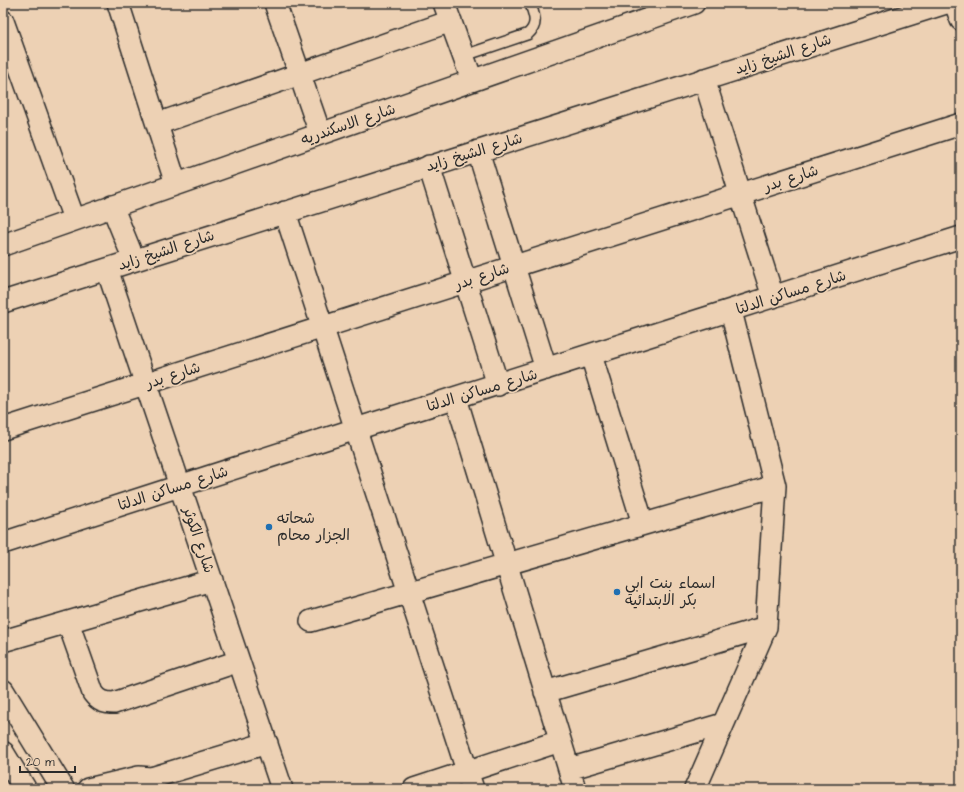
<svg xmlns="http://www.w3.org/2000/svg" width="964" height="792" font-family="'Architects Daughter','Playpen Sans Arabic',sans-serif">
  <rect width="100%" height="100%" fill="#edd1b4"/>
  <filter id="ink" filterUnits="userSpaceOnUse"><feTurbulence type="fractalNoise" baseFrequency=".025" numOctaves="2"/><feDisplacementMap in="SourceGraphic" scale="8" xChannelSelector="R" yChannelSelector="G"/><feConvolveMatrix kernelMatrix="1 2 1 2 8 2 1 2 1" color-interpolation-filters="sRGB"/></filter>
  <g filter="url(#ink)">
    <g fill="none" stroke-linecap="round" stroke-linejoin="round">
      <defs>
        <path id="lane" d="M 463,56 L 528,34 C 539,24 534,15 530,3"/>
        <path id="street" d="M 118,3 L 176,184
          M 275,3 L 320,133
          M 444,3 L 472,80
          M 955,3 L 961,20
          M 3,21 L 74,219
          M 704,79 L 773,297
          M 157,124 L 451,21
          M 478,151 L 546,369
          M 429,166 L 498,385
          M 112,206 L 134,260
          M 285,212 L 473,789
          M 3,245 L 694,3
          M 107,269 L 282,789
          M 3,302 L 946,3
          M 591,355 L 643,524
          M 456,398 L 575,789
          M 3,429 L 961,124
          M 3,543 L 356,429 L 961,237
          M 311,621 L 775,486
          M 68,622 L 93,693 C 99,701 104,703 114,703 L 239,661
          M 3,641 L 212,580
          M 545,692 L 766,627
          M 569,769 L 723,724
          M 88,789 L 139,777 L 151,778 L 267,743
          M 414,789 L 560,741
          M 695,789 L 766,627 L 775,486 L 731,311"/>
        <path id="secondary" d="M 3,691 L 63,789
          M 3,753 L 25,789"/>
      </defs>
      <!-- lane casing -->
      <use href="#lane" stroke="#2b2b2b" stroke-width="13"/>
      <!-- street casing -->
      <use href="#street" stroke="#2b2b2b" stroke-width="24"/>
      <!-- secondary casing -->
      <use href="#secondary" stroke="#2b2b2b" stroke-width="25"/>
      <!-- lane -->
      <use href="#lane" stroke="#edd1b4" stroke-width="10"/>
      <!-- street -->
      <use href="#street" stroke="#edd1b4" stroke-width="21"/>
      <!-- secondary -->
      <use href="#secondary" stroke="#edd1b4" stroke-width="22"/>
    </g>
  </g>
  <!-- markers -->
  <g fill="#1f6fb2" stroke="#edd1b4" stroke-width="1.5">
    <circle cx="269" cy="527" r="4"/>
    <circle cx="617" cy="592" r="4"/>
  </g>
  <g text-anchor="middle" stroke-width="3.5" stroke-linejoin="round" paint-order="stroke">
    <!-- street labels -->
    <g font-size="15" fill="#2b2b2b" stroke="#edd1b4">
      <text transform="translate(783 54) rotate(-18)" y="5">شارع الشيخ زايد</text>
      <text transform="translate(348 124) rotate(-19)" y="5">شارع الاسكندريه</text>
      <text transform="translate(474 152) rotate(-17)" y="5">شارع الشيخ زايد</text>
      <text transform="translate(791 178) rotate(-18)" y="5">شارع بدر</text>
      <text transform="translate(166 250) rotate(-18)" y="5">شارع الشيخ زايد</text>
      <text transform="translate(482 276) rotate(-18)" y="5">شارع بدر</text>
      <text transform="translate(791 292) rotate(-18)" y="5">شارع مساكن الدلتا</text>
      <text transform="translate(173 375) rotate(-18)" y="5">شارع بدر</text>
      <text transform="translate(482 390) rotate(-17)" y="5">شارع مساكن الدلتا</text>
      <text transform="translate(173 488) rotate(-18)" y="5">شارع مساكن الدلتا</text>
      <text transform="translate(199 540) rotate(71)" y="5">شارع الكوثر</text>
    </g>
    <!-- poi labels -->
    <g font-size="15" fill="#2b2b2b" stroke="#edd1b4" text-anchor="start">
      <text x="277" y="523">شحاته<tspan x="277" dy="17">الجزار محام</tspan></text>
      <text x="625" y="588">اسماء بنت ابي<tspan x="625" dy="17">بكر الابتدائيه</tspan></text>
    </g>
  </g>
  <!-- margin -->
  <rect width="964" height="792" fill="none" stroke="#edd1b4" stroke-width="16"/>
  <rect x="8" y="8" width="948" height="776" fill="none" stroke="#2b2b2b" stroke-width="1.5" filter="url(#ink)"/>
  <!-- scale -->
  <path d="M20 766v6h55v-6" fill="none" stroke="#2b2b2b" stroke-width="2"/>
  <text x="26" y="766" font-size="12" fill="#2b2b2b" stroke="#edd1b4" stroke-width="3" paint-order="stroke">20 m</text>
</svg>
